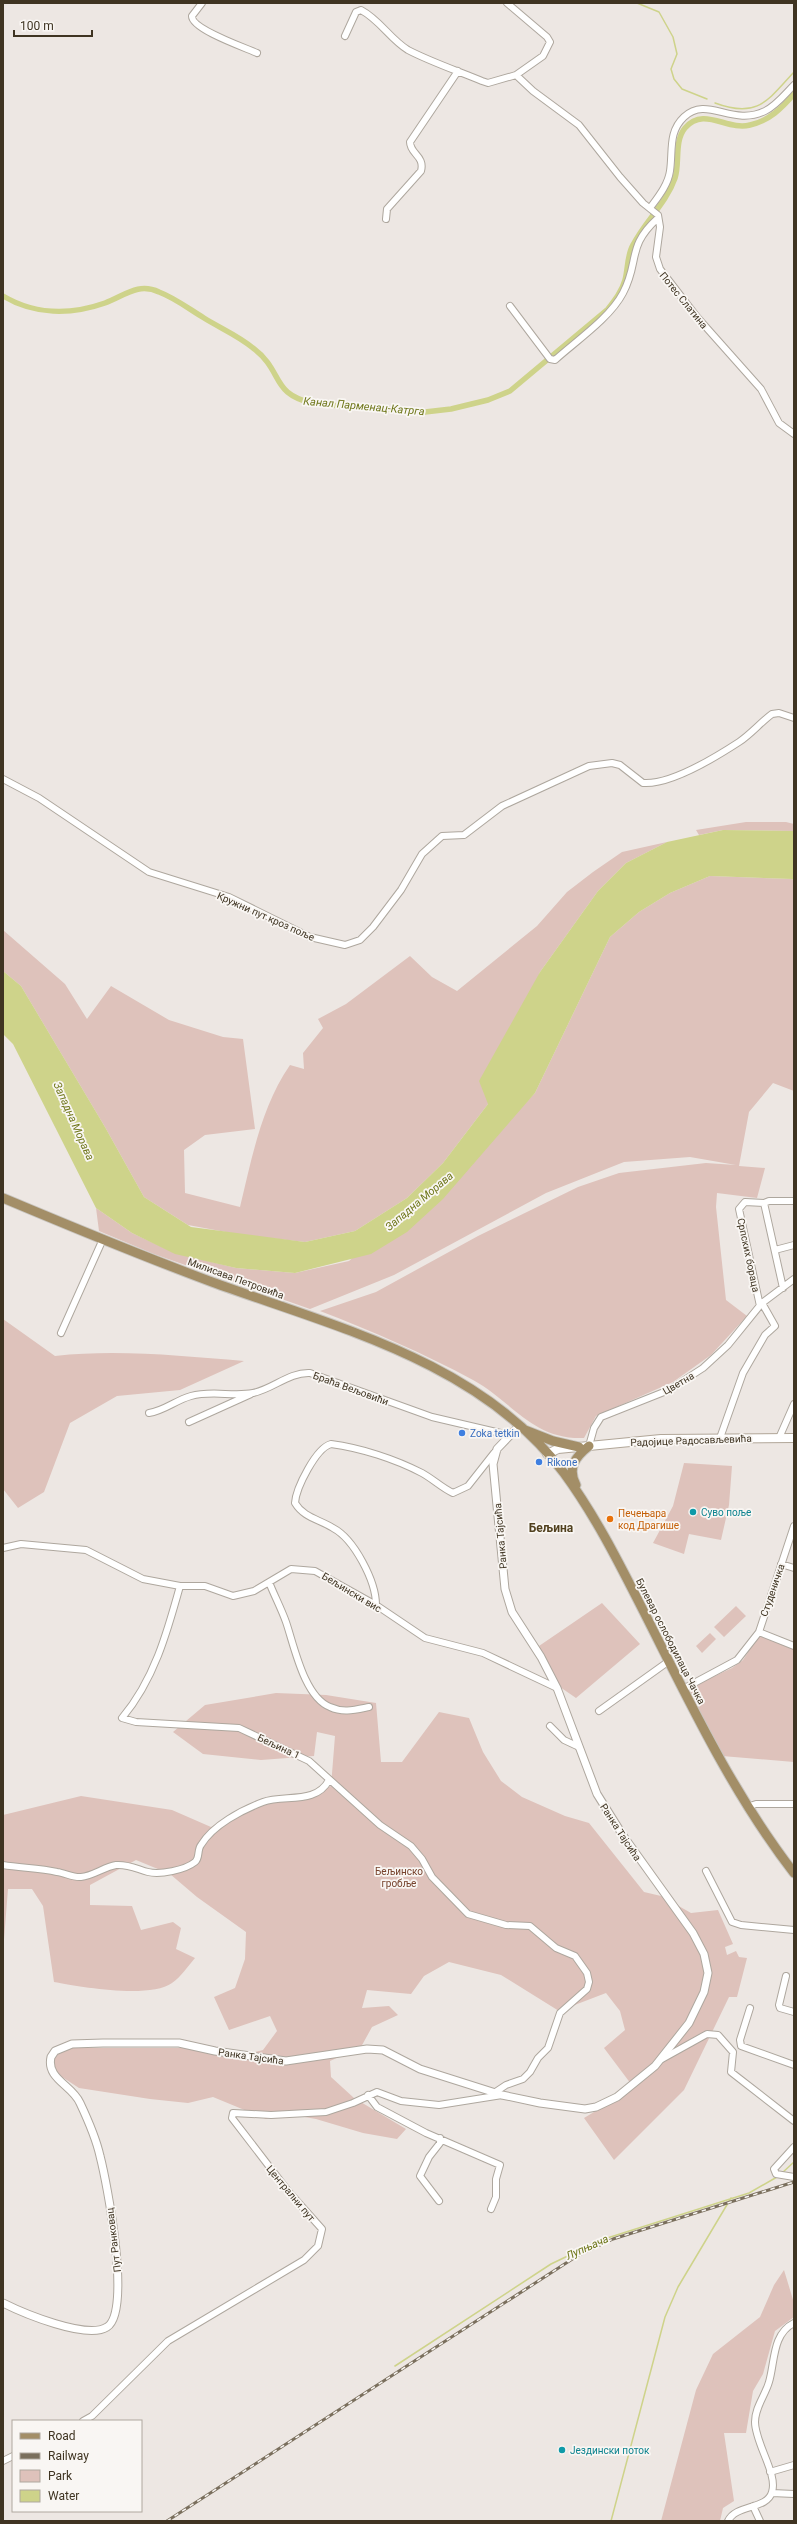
<svg xmlns="http://www.w3.org/2000/svg" width="797" height="2524" font-family="Roboto,sans-serif">
  <rect width="100%" height="100%" fill="#ede7e3"/>
  <!-- green -->
  <path fill="#dec2bb" d="M 746,822 L 786,822 L 794,824 L 794,831 L 723,830 L 699,835 L 696,830 Z
    M 667,842 L 626,863 L 598,891 L 540,972 L 488,1104 L 443,1163 L 407,1198 L 355,1231 L 305,1242 L 242,1235 L 188,1225 L 144,1197 L 105,1127 L 21,986 L 3,971 L 3,930 L 65,984 L 87,1019 L 111,986 L 169,1020 L 223,1037 L 243,1039 L 255,1129 L 205,1135 L 184,1150 L 185,1193 L 240,1207 C 252,1158 261,1107 290,1065 L 304,1069 L 303,1053 L 323,1028 L 318,1019 L 346,1004 L 410,956 L 432,977 L 457,991 L 537,926 L 567,892 L 593,872 L 622,852 Z
    M 710,876 L 792,879 L 794,881 L 794,1091 L 773,1083 L 749,1112 L 739,1166 L 765,1168 L 757,1198 L 717,1193 L 716,1207 L 726,1300 L 747,1316 L 711,1355 L 673,1382 L 596,1416 L 584,1438 C 532,1440 512,1401 473,1380 C 423,1353 372,1331 320,1311 L 376,1292 L 478,1236 L 578,1187 L 619,1173 L 706,1163 L 736,1165 L 690,1157 L 624,1162 L 546,1193 L 394,1275 L 310,1309 L 154,1254 L 99,1231 L 96,1208 L 132,1233 L 175,1253 L 236,1268 L 295,1273 L 349,1261 L 502,1128 L 535,1093 L 610,937 L 639,912 L 670,893 Z
    M 3,1319 L 55,1356 C 118,1349 181,1356 244,1361 L 180,1390 L 117,1396 L 70,1423 L 44,1492 L 18,1508 L 3,1489 Z
    M 684,1463 L 732,1466 L 729,1505 L 721,1540 L 689,1534 L 684,1554 L 653,1543 L 673,1506 Z
    M 602,1603 L 640,1644 L 576,1698 L 560,1687 L 539,1646 Z
    M 736,1606 L 746,1616 L 724,1637 L 714,1627 Z
    M 710,1633 L 716,1639 L 702,1653 L 696,1646 Z
    M 759,1635 L 794,1649 L 794,1762 L 722,1756 L 687,1689 L 732,1668 L 743,1660 Z
    M 276,1693 L 326,1695 L 376,1703 L 381,1762 L 402,1762 L 439,1712 L 469,1718 L 483,1752 L 501,1781 L 522,1797 L 565,1816 L 589,1823 L 644,1892 L 661,1896 L 691,1913 L 718,1910 L 733,1944 L 725,1947 L 727,1955 L 736,1951 L 739,1957 L 747,1958 L 737,1997 L 729,1997 L 684,2090 L 614,2160 L 584,2118 L 634,2088 L 604,2048 L 625,2030 L 620,2011 L 606,1993 L 559,2011 L 501,1975 L 449,1962 L 424,1976 L 411,1994 L 367,1990 L 362,2008 L 389,2006 L 398,2015 L 372,2027 L 361,2047 L 330,2061 L 331,2077 L 354,2098 L 406,2129 L 397,2139 L 363,2133 L 316,2119 L 282,2113 L 266,2119 L 213,2097 L 188,2103 L 150,2099 L 79,2088 L 56,2073 L 53,2057 L 67,2048 L 186,2048 L 238,2056 L 263,2050 L 277,2031 L 270,2016 L 229,2030 L 214,1997 L 235,1988 L 245,1959 L 246,1932 L 197,1897 L 170,1874 L 136,1860 L 90,1885 L 90,1905 L 132,1906 L 141,1930 L 173,1922 L 181,1928 L 176,1949 L 195,1958 C 188,1966 181,1977 172,1983 C 150,1999 80,1987 54,1982 L 43,1906 L 32,1889 L 8,1889 L 3,1952 L 3,1815 L 81,1796 L 172,1810 L 211,1827 L 257,1802 L 304,1799 L 331,1786 L 335,1736 L 317,1732 L 314,1756 L 261,1760 L 203,1754 L 173,1732 L 205,1705 Z
    M 784,2270 L 794,2303 L 794,2317 L 775,2331 L 763,2374 L 753,2391 L 746,2433 L 724,2433 L 734,2501 L 723,2508 L 720,2521 L 661,2521 L 696,2390 L 713,2354 L 760,2317 L 774,2285 Z"/>
  <!-- water -->
  <path fill="#ced38a" d="M 723,830 L 794,831 L 794,881 L 792,879 L 710,876 L 670,893 L 639,912 L 610,937 L 535,1093 L 443,1199 L 407,1232 L 371,1254 L 295,1273 L 236,1268 L 175,1254 L 132,1233 L 96,1208 L 13,1044 L 3,1034 L 3,971 L 21,986 L 105,1127 L 144,1197 L 191,1227 L 305,1242 L 355,1231 L 407,1198 L 443,1163 L 488,1104 L 479,1081 L 540,972 L 598,891 L 626,863 L 667,842 Z"/>
  <g fill="none" stroke-linecap="round" stroke-linejoin="round">
    <!-- stream -->
    <path stroke="#ced38a" stroke-width="1.5" d="M 637,3 L 659,12 L 673,37 L 677,54 L 671,69 L 674,79 L 682,89 L 707,99
      M 715,103 C 758,119 768,100 794,72
      M 782,2173 L 794,2162
      M 395,2366 L 551,2264 L 601,2240 L 749,2193 L 777,2177
      M 611,2521 L 665,2317 L 678,2287 L 731,2198"/>
    <!-- canal -->
    <path stroke="#ced38a" stroke-width="5.5" d="M 3,296 C 35,315 71,315 105,303 C 124,296 138,282 159,292 C 175,298 189,309 204,318 C 220,328 239,336 253,348 C 285,372 269,394 315,404 L 425,412 L 451,409 L 488,400 L 510,391 L 608,309 C 615,300 622,291 625,280 C 628,269 627,255 633,245 C 645,221 666,204 675,178 C 680,164 674,141 685,128 C 704,106 727,131 750,125 C 769,121 782,108 794,94"/>
    <defs>
      <path id="minor" d="M 202,3 L 192,16 C 191,29 246,48 257,53
        M 507,3 L 547,37 L 550,42 L 543,56 L 516,75 L 533,91 L 579,125 L 620,177 L 643,203 L 658,215 L 660,227 L 656,257 L 660,269 L 697,317 L 761,389 L 779,423 L 794,434
        M 345,36 L 356,12 L 361,10 C 380,20 390,39 408,50 C 431,62 458,71 482,81 L 488,83 L 516,75
        M 650,208 C 658,197 668,185 670,171 C 673,151 668,132 684,117 C 707,95 732,127 765,111 C 777,105 785,94 794,85
        M 386,219 L 387,209 L 421,171 C 425,156 410,154 410,142 L 458,71
        M 510,306 L 550,359 L 555,360 C 576,341 610,318 623,293 C 640,261 626,247 658,218
        M 3,779 L 39,798 L 149,872 L 229,897 L 310,937 L 345,945 L 360,940 L 373,927 L 401,890 L 422,854 L 442,836 L 464,835 L 502,806 L 589,766 L 612,763 L 620,765 L 643,783 C 670,785 716,757 739,742 C 751,734 761,722 772,714 L 779,713 L 794,718
        M 775,1250 L 794,1245
        M 783,1288 L 764,1203 L 769,1201 L 794,1201
        M 760,1306 L 739,1209 L 745,1202 L 764,1203
        M 61,1333 L 103,1239
        M 149,1413 C 164,1411 176,1400 191,1396 C 212,1390 233,1397 253,1393 C 273,1389 289,1372 310,1373 L 432,1417 L 509,1435
        M 189,1422 L 251,1394
        M 720,1438 L 743,1373 L 765,1335 L 775,1326 L 762,1303
        M 779,1438 L 794,1404
        M 589,1446 L 594,1428 L 601,1417 L 669,1390 L 703,1368 L 728,1345 L 762,1303 L 794,1279
        M 3,1548 L 21,1544 L 86,1550 L 143,1579 L 180,1586 L 205,1586 L 233,1596 L 254,1591 L 291,1569 L 315,1571 L 376,1605 L 425,1638 L 483,1653 L 557,1688
        M 781,1564 L 794,1568
        M 269,1582 C 274,1595 281,1608 286,1622 C 294,1645 304,1697 330,1707 C 343,1713 354,1710 369,1707
        M 180,1586 C 167,1633 154,1680 122,1718 L 136,1722 L 239,1728 L 309,1761 L 380,1825 L 411,1846 L 422,1859 L 432,1877 L 468,1914 L 506,1925 L 530,1926 L 556,1948 L 575,1956 L 587,1973 L 589,1982 L 587,1989 L 560,2013 L 548,2048 L 538,2058 L 530,2072 L 523,2079 L 506,2085 L 494,2093
        M 376,1605 C 376,1581 354,1539 333,1528 C 319,1519 304,1518 295,1503 C 296,1488 316,1448 331,1444 C 361,1448 395,1459 422,1473 C 433,1479 442,1488 453,1493 L 468,1486 L 494,1453
        M 759,1632 L 794,1526
        M 759,1632 L 794,1646
        M 683,1689 L 737,1660 L 759,1632
        M 599,1711 L 669,1661
        M 550,1726 L 564,1740 L 579,1747
        M 747,1807 L 756,1804 L 794,1804
        M 3,1865 C 21,1868 40,1868 57,1872 C 65,1873 74,1878 81,1877 C 93,1876 104,1867 116,1865 C 128,1864 137,1869 148,1872 C 160,1875 185,1870 195,1862 C 200,1858 197,1850 201,1845 C 213,1825 242,1810 263,1802 C 284,1794 316,1805 329,1780
        M 706,1871 L 732,1922 L 741,1925 L 794,1930
        M 786,1976 L 779,2005 L 780,2008 L 794,2012
        M 750,2008 L 740,2040 L 741,2046 L 794,2065
        M 662,2059 L 707,2034 L 718,2035 L 733,2052 L 731,2072 L 794,2121
        M 368,2095 L 377,2107 L 426,2133 L 500,2165 L 496,2179 L 496,2197 L 491,2209
        M 794,2147 L 774,2169 L 776,2174 L 794,2177
        M 439,2201 L 420,2176 L 429,2157 L 440,2143 L 440,2138
        M 83,2421 L 92,2416 L 168,2341 L 304,2260 L 318,2246 L 322,2229 L 288,2191 L 232,2118 L 233,2113 L 271,2115 L 326,2112 L 353,2103 L 377,2092 L 401,2101 L 439,2105 L 502,2095
        M 3,2461 L 13,2456
        M 770,2472 L 794,2465
        M 772,2493 L 794,2494
        M 753,2506 L 760,2521
        M 728,2521 C 736,2504 767,2510 772,2492 C 778,2474 755,2443 755,2422 C 755,2407 765,2396 769,2382 C 775,2362 772,2334 794,2323"/>
      <path id="tertiary" d="M 3,2303 C 23,2313 87,2340 107,2327 C 132,2312 107,2183 100,2156 C 96,2138 88,2120 80,2103 C 72,2085 46,2079 51,2057 L 55,2051 L 72,2044 L 103,2043 L 179,2043 L 215,2051 L 286,2061 L 367,2049 L 383,2050 L 420,2069 L 502,2095 L 540,2103 L 585,2109 L 596,2107 L 617,2097 L 655,2066 L 689,2023 L 704,1992 L 708,1973 L 704,1954 L 693,1933 L 622,1834 L 597,1794 L 557,1688 L 541,1657 L 512,1612 L 505,1589 L 493,1464 L 497,1449 L 519,1426"/>
      <path id="secondary" d="M 547,1454 L 558,1449 L 661,1439 L 794,1438"/>
      <path id="primary" d="M 3,1198 C 72,1227 142,1256 212,1282 C 336,1327 481,1362 564,1473 C 597,1518 621,1567 646,1616 C 691,1705 733,1794 794,1873
        M 525,1430 L 553,1441 L 579,1447
        M 576,1485 C 567,1468 575,1457 589,1446"/>
    </defs>
    <!-- minor casing -->
    <use href="#minor" stroke="#aea79e" stroke-width="8"/>
    <!-- tertiary casing -->
    <use href="#tertiary" stroke="#aea79e" stroke-width="9"/>
    <!-- secondary casing -->
    <use href="#secondary" stroke="#b1a698" stroke-width="10"/>
    <!-- primary casing -->
    <use href="#primary" stroke="#c9c6c1" stroke-width="11"/>
    <!-- minor -->
    <use href="#minor" stroke="#fff" stroke-width="6"/>
    <!-- tertiary -->
    <use href="#tertiary" stroke="#fff" stroke-width="7"/>
    <!-- secondary -->
    <use href="#secondary" stroke="#fff" stroke-width="8"/>
    <!-- primary -->
    <use href="#primary" stroke="#a38e67" stroke-width="9"/>
    <defs>
      <path id="rail" d="M 167,2521 L 577,2256 L 613,2239 L 794,2182"/>
    </defs>
    <!-- rail casing -->
    <use href="#rail" stroke="#7a6f5d" stroke-width="3"/>
    <!-- rail -->
    <use href="#rail" stroke="#f9f6f3" stroke-width="1.5" stroke-dasharray="4.5" stroke-linecap="butt"/>
  </g>
  <!-- markers -->
  <g fill="#3f7fe0" stroke="#f9f6f3" stroke-width="1.5">
    <circle cx="462" cy="1433" r="4"/>
    <circle cx="539" cy="1462" r="4"/>
  </g>
  <g fill="#0f9aa8" stroke="#f9f6f3" stroke-width="1.5">
    <circle cx="693" cy="1512" r="4"/>
    <circle cx="562" cy="2450" r="4"/>
  </g>
  <circle fill="#e8710a" stroke="#f9f6f3" stroke-width="1.5" cx="610" cy="1519" r="4"/>
  <g text-anchor="middle" stroke-width="3.5" stroke-linejoin="round" paint-order="stroke">
    <!-- street labels -->
    <g font-size="10" fill="#3f3422" stroke="#f9f6f3">
      <text transform="translate(684 300) rotate(51)" y="4">Потес Слатина</text>
      <text transform="translate(266 916) rotate(24)" y="4">Кружни пут кроз поље</text>
      <text transform="translate(749 1255) rotate(78)" y="4">Српских бораца</text>
      <text transform="translate(236 1278) rotate(20)" y="4">Милисава Петровића</text>
      <text transform="translate(678 1383) rotate(-30)" y="4">Цветна</text>
      <text transform="translate(351 1388) rotate(20)" y="4">Браћа Вељовићи</text>
      <text transform="translate(691 1440) rotate(-2)" y="4">Радојице Радосављевића</text>
      <text transform="translate(500 1536) rotate(-95)" y="4">Ранка Тајсића</text>
      <text transform="translate(772 1590) rotate(-71)" y="4">Студеничка</text>
      <text transform="translate(352 1592) rotate(31)" y="4">Бељински вис</text>
      <text transform="translate(671 1641) rotate(63)" y="4">Булевар ослободилаца Чачка</text>
      <text transform="translate(279 1746) rotate(25)" y="4">Бељина 1</text>
      <text transform="translate(621 1832) rotate(57)" y="4">Ранка Тајсића</text>
      <text transform="translate(251 2056) rotate(8)" y="4">Ранка Тајсића</text>
      <text transform="translate(291 2193) rotate(50)" y="4">Централни пут</text>
      <text transform="translate(113 2240) rotate(-97)" y="4">Пут Ранковац</text>
    </g>
    <!-- shop labels -->
    <g font-size="10" fill="#366cbe" stroke="#f9f6f3" text-anchor="start">
      <text x="470" y="1437">Zoka tetkin</text>
      <text x="547" y="1466">Rikone</text>
    </g>
    <!-- culture labels -->
    <g font-size="10" fill="#0d838f" stroke="#f9f6f3" text-anchor="start">
      <text x="701" y="1516">Суво поље</text>
      <text x="570" y="2454">Јездински поток</text>
    </g>
    <!-- food labels -->
    <g font-size="10" fill="#c56008" stroke="#f9f6f3" text-anchor="start">
      <text x="618" y="1517">Печењара<tspan x="618" dy="12">код Драгише</tspan></text>
    </g>
    <!-- park labels -->
    <g font-size="10" fill="#76422c" stroke="#f9f6f3">
      <text x="399" y="1875">Бељинско<tspan x="399" dy="12">гробље</tspan></text>
    </g>
    <!-- water labels -->
    <g font-size="11" font-style="italic" fill="#6f771a" stroke="#f9f6f3">
      <text transform="translate(364 406) rotate(5)" y="4">Канал Парменац-Катрга</text>
      <text transform="translate(74 1121) rotate(66)" y="4">Западна Морава</text>
      <text transform="translate(419 1201) rotate(-40)" y="4">Западна Морава</text>
      <text transform="translate(587 2247) rotate(-24)" y="4">Лупњача</text>
    </g>
    <!-- quarter labels -->
    <g font-size="12" font-weight="bold" fill="#51401e" stroke="#f9f6f3">
      <text x="551" y="1532">Бељина</text>
    </g>
  </g>
  <!-- border -->
  <rect width="797" height="2524" fill="none" stroke="#3f3422" stroke-width="8"/>
  <!-- legend -->
  <rect x="12" y="2420" width="130" height="92" fill="#f9f6f3" stroke="#afa89f"/>
  <rect x="20" y="2433" width="20" height="6" fill="#a38e67" stroke="#afa89f"/>
  <text x="48" y="2440" font-size="12" fill="#3f3422">Road</text>
  <rect x="20" y="2453" width="20" height="6" fill="#7a6f5d" stroke="#afa89f"/>
  <text x="48" y="2460" font-size="12" fill="#3f3422">Railway</text>
  <rect x="20" y="2470" width="20" height="12" fill="#dec2bb" stroke="#afa89f"/>
  <text x="48" y="2480" font-size="12" fill="#3f3422">Park</text>
  <rect x="20" y="2490" width="20" height="12" fill="#ced38a" stroke="#afa89f"/>
  <text x="48" y="2500" font-size="12" fill="#3f3422">Water</text>
  <!-- scale -->
  <path d="M14 30v6h78v-6" fill="none" stroke="#3f3422" stroke-width="2"/>
  <text x="20" y="30" font-size="12" fill="#3f3422" stroke="#f9f6f3" stroke-width="3" paint-order="stroke">100 m</text>
</svg>
